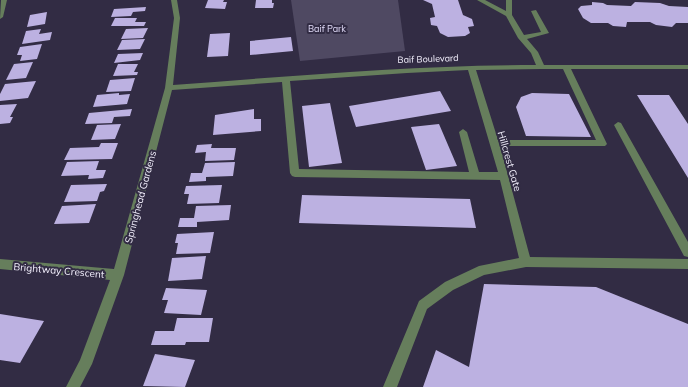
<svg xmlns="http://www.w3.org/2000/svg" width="688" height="387" font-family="Mulish,sans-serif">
  <rect width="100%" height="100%" fill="#322c44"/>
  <!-- green -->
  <path fill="#4f4962" d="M 291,0 L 398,0 L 405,51 L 300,61 Z"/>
  <!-- building -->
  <path fill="#bcb1e1" d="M 208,0 L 224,0 L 223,2 L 227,2 L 225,9 L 205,8 Z
    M 256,0 L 272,0 L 272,3 L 274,3 L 273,8 L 255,8 Z
    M 423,0 L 458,0 L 463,15 L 472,19 L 474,26 L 468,27 L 470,33 L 465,36 L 448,37 L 440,33 L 437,26 L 431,25 L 430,18 L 435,17 L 432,4 Z
    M 592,2 L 603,3 L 607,5 L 631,6 L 635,2 L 660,3 L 669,6 L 688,7 L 688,23 L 676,23 L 672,27 L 656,25 L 650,22 L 627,22 L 626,27 L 613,26 L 608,23 L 591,23 L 583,18 L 578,9 L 581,6 L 592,5 Z
    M 146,7 L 145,11 L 133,12 L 131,16 L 111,17 L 114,9 Z
    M 47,12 L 45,24 L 27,27 L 30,15 Z
    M 115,18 L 137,18 L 135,22 L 146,22 L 144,26 L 111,26 Z
    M 148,28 L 143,38 L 121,39 L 126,29 Z
    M 41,29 L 39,34 L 52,32 L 50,40 L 22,44 L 26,31 Z
    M 230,33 L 228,56 L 207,57 L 210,34 Z
    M 291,37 L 293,51 L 250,55 L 250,41 Z
    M 145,39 L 140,49 L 117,50 L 122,40 Z
    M 42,44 L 37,59 L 20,61 L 22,55 L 17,55 L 20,47 Z
    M 143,53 L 140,60 L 114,63 L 118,54 Z
    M 33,62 L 26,78 L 6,80 L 14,64 Z
    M 118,64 L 138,64 L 134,72 L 138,72 L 137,75 L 113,76 Z
    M 135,78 L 131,91 L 106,92 L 110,80 Z
    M 36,81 L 28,98 L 0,101 L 0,94 L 5,84 Z
    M 440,91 L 451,111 L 356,127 L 349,106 Z
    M 119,93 L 119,95 L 130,94 L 127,104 L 93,107 L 97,95 Z
    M 532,93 L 569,94 L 591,137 L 526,136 L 516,107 L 521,97 Z
    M 637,95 L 669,95 L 688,124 L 688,178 Z
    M 330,103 L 342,163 L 309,167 L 302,106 Z
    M 17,104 L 10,117 L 13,117 L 10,123 L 0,124 L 0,105 Z
    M 132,109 L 130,116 L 114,117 L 112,123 L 85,124 L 89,113 Z
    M 254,109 L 254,119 L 261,119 L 261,131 L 213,135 L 215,115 Z
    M 121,124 L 115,139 L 91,140 L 97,125 Z
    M 439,124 L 457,166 L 426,170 L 411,127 Z
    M 101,143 L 118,143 L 112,159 L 64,160 L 70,148 L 99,147 Z
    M 212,144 L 211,148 L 236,148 L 234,160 L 205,161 L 206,152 L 195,153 L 197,145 Z
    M 99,161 L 96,170 L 106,170 L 103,178 L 88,179 L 89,175 L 61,176 L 67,162 Z
    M 235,162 L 233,176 L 206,177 L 206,181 L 189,182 L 191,173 L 202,173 L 205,163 Z
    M 107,184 L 104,191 L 100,192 L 97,201 L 64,202 L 71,185 Z
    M 222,185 L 219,203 L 187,204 L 189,194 L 184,194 L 186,186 Z
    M 302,195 L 470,199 L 476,228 L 299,223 Z
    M 96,204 L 89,223 L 54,224 L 62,206 Z
    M 231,205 L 229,220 L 197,222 L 197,227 L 178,227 L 180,218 L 194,218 L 196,206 Z
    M 214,232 L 210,253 L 176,254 L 178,243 L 175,243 L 177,234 Z
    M 206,256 L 202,279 L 168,281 L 172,258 Z
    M 484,284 L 596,287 L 688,324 L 688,387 L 423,387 L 436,350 L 469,367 Z
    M 166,288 L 207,290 L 201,315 L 164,313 L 168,300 L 162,300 Z
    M 0,314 L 44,321 L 20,363 L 0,360 Z
    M 177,318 L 213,318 L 209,342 L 186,342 L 185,345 L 151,345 L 155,331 L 174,331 Z
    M 155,354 L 195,360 L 185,387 L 143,386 Z"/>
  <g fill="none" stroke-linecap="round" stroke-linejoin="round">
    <!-- minor -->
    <path fill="#667e5c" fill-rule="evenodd" d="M 1,0 L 7,0 L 3,17 L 0,19 Z
      M 171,0 L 177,0 L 180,18 L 173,85 C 294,76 414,65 536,65 L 531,53 L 518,38 L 506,16 L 477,0 L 485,0 L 506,11 L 506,0 L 512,0 L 512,15 L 524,35 L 541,32 L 531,11 L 536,10 L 549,33 L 527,39 L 538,52 L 544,65 L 688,65 L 688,69 L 571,69 L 607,144 L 605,146 L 500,146 L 530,257 L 688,259 L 688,269 L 526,267 L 484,275 L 453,290 L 427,309 L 397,387 L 383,387 L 419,301 L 445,282 L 479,266 L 519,258 L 500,180 L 295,177 L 292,176 L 290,173 L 282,82 L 172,90 L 124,275 L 92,364 L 80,387 L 66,387 L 80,360 L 110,280 L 0,269 L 0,259 L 114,269 L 165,88 L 174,18 ZM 541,69 L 563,69 L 596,140 L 498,140 L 476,70 ZM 468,70 L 498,172 L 479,172 L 467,132 L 463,129 L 459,132 L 469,172 L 299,169 L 290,81 L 407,73 Z
      M 618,122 L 621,123 L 688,242 L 688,257 L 684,256 L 614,125 Z"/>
  </g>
  <g text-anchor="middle" stroke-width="4" stroke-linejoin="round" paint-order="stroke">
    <!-- far-park labels -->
    <g font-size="9" fill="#e2dcf9" stroke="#322c44">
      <text x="327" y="32">Baif Park</text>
    </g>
    <!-- far-street labels -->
    <g font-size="9" fill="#f4f1fe" stroke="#322c44">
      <text transform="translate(428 59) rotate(-2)" y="3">Baif Boulevard</text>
    </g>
    <!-- street labels -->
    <g font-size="10" fill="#f4f1fe" stroke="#322c44">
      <text transform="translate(510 161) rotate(74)" y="4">Hillcrest Gate</text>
      <text transform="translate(140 197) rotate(-75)" y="4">Springhead Gardens</text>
      <text transform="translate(59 270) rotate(5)" y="4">Brightway Crescent</text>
    </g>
  </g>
</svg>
